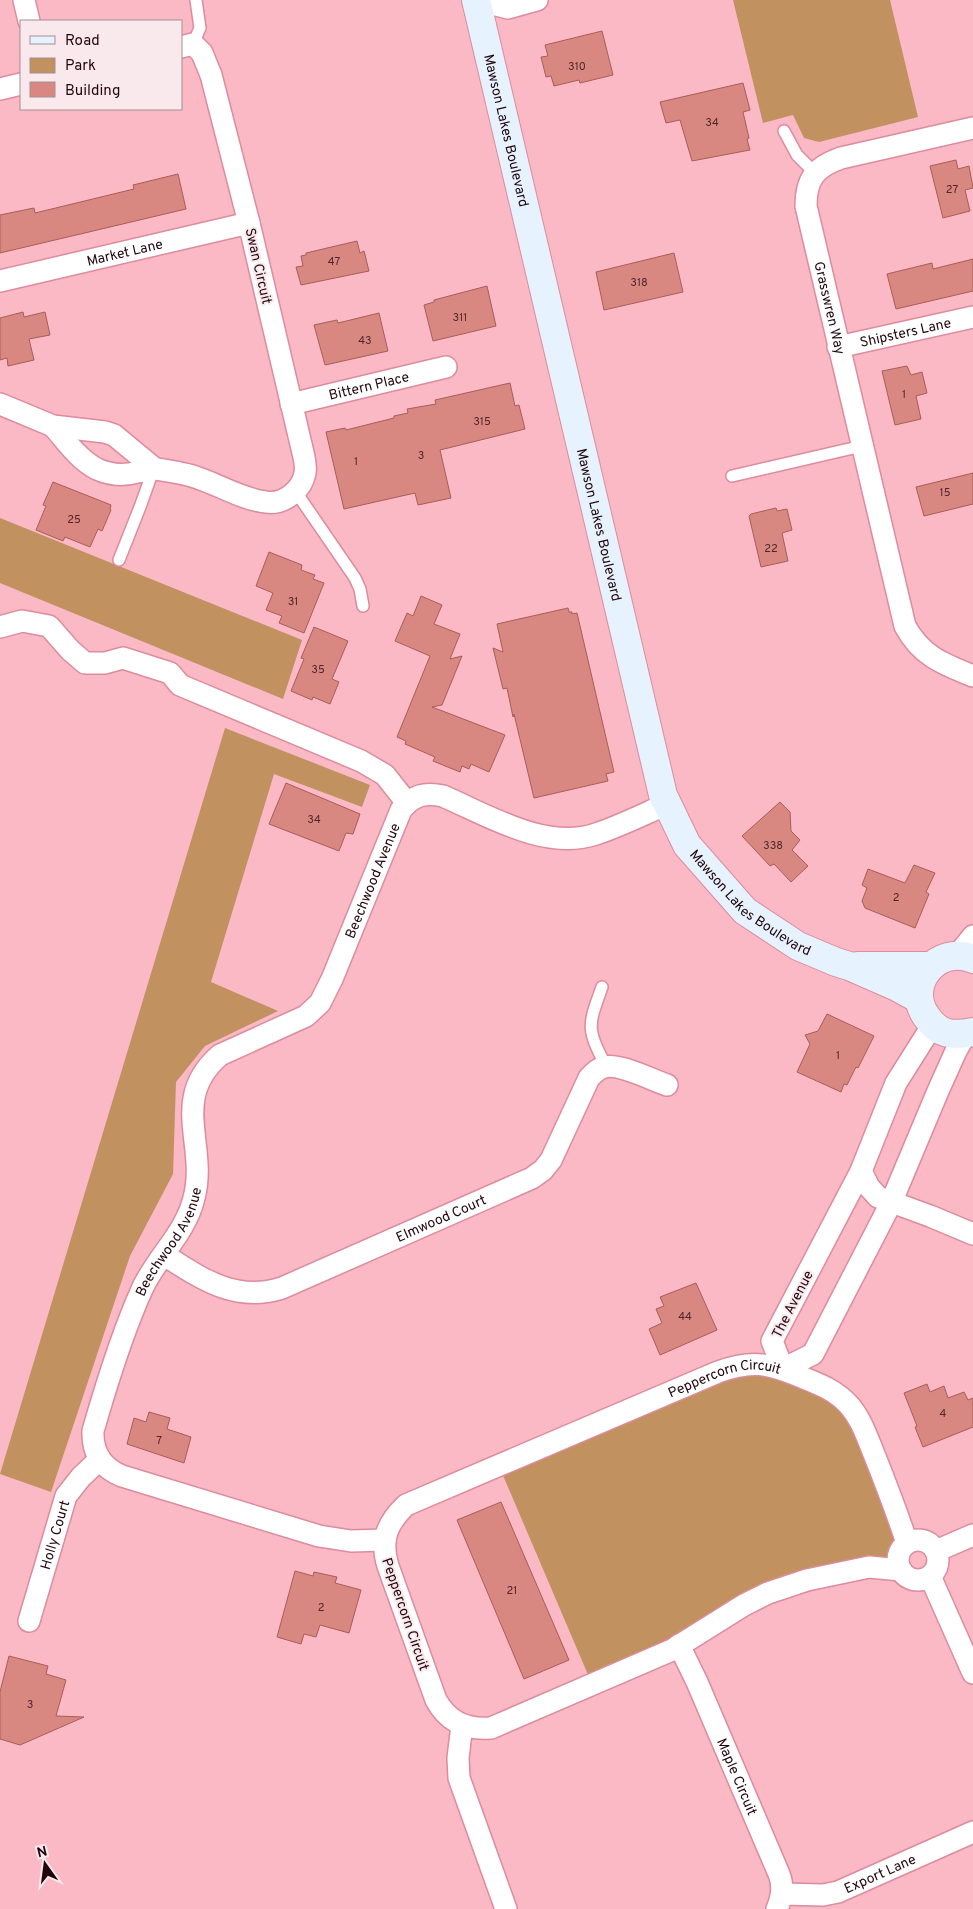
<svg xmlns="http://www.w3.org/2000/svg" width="973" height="1909" font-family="Overpass,sans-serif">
  <rect width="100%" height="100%" fill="#fbb8c5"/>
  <!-- green -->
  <path fill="#c29160" d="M 733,0 L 890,0 L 918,117 L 819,142 L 804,138 L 793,115 L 763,123 Z
    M 0,518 L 302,640 L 283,699 L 0,583 Z
    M 225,728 L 370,785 L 362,807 L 274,774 L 211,982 L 278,1011 L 205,1046 L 176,1082 L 173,1174 L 130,1256 L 51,1492 L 0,1474 Z
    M 735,1365 L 844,1400 L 902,1548 L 898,1562 L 829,1575 L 592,1684 L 499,1466 Z"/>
  <!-- building -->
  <path fill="#d88881" stroke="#a85d57" d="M 602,31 L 613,75 L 580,83 L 579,80 L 554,86 L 551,76 L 546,77 L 541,57 L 548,56 L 545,45 Z
    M 743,83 L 750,110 L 743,112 L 749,138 L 747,139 L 750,150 L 692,161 L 680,120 L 666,123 L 660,102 Z
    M 956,160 L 958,169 L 969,166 L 973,188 L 965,190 L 970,211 L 943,218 L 930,166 Z
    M 178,174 L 186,209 L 0,253 L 0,215 L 34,208 L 35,213 L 134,189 L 133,185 Z
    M 357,241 L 360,253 L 364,251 L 369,271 L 301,285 L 296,267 L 303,266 L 301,256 L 306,255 L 306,253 Z
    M 674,253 L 683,292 L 604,310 L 596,272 Z
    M 973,259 L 973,291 L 896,309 L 887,274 L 932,263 L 933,269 Z
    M 487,286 L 496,326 L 433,341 L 424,305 L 434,302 L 434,300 Z
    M 23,312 L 24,317 L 45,312 L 50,335 L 29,339 L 34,360 L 8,366 L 7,358 L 0,360 L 0,318 Z
    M 379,313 L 388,351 L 325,365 L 314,325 L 337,320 L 338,323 Z
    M 907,366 L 911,375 L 922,372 L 927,393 L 916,396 L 921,419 L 895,425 L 882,371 Z
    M 510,383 L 515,406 L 519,405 L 525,429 L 440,450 L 451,498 L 418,505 L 415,493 L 344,509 L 326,432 L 345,428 L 346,430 L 394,418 L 394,416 L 408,413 L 407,409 L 436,404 L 435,400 Z
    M 973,473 L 973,504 L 924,516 L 916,487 Z
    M 53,482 L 111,505 L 110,509 L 111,510 L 102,531 L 98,529 L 90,547 L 65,537 L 63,541 L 36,530 L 46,506 L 43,505 Z
    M 776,508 L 777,511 L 787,509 L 792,530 L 782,533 L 788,561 L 761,567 L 749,516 L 751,514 Z
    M 269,552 L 302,565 L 301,570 L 315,575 L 313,579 L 324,583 L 304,633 L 279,623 L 282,616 L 266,610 L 273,593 L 256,586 Z
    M 421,596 L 442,605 L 434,624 L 460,634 L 450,659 L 462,656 L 442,705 L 432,707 L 505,735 L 489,772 L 471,764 L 469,769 L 462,766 L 460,772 L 433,761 L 435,757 L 405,744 L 406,741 L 397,737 L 430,656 L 395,641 L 407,613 L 413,616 Z
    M 568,608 L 569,612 L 572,612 L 572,614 L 577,613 L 614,772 L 606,774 L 608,781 L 534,798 L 514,714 L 513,717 L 507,688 L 503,689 L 493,648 L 503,652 L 497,624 Z
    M 314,627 L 348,641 L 332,679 L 339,682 L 330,704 L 313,697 L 312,700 L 291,691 L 304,659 L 301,658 Z
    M 286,783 L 360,814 L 353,834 L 346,833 L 339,851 L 269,824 Z
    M 780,802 L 790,812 L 791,831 L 800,840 L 792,850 L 808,866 L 791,882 L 774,864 L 770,866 L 742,836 Z
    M 914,865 L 935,873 L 926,892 L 929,894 L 915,928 L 865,908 L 862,901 L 867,888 L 862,885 L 868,869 L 905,883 Z
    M 827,1014 L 874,1036 L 858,1068 L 856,1067 L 847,1085 L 844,1084 L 841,1092 L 797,1072 L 810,1044 L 805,1035 L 818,1031 Z
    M 696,1283 L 717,1330 L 660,1355 L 649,1329 L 662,1323 L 656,1309 L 664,1306 L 660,1297 Z
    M 927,1384 L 930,1392 L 944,1386 L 948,1398 L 964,1392 L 968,1400 L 973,1398 L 973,1427 L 923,1447 L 915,1427 L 917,1426 L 904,1393 Z
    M 149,1412 L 170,1418 L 167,1429 L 191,1437 L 184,1463 L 127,1444 L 134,1418 L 146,1422 Z
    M 501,1502 L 569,1660 L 524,1679 L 457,1520 Z
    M 295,1571 L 313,1576 L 314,1572 L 337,1577 L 335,1583 L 361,1590 L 349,1633 L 320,1625 L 316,1637 L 304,1634 L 301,1644 L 277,1637 Z
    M 9,1656 L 48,1666 L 46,1674 L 66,1680 L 56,1716 L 84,1717 L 20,1745 L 0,1739 L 0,1692 Z"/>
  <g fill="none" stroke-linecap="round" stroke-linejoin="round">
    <defs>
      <path id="lane" d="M 193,44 L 200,28 L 196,0
        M 784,131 L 797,155 L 815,173
        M 732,476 L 862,446
        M 296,492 L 355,578 L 360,589 L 363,606
        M 119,560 L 140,507 L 154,468
        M 602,987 C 588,1026 586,1028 606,1066"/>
      <g id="street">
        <path d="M 24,0 L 29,21"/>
        <path d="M 477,0 L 508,8 L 537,0"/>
        <path d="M 0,89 L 21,84"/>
        <path id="s1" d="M 973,128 L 841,158 C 815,167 806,179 806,206 L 905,626 C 921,656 943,664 973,676"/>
        <path id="s2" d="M 0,281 L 249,223"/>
        <path id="s3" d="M 838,347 L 973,317"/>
        <path d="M 0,404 L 53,426 L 105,432 L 114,435 L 154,468"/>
        <path id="s4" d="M 291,404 L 446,367"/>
        <path d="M 53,426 C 66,441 79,460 97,469 C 110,475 124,476 138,472 C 144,471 150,468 156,469 C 170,471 185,473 198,478 C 219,485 244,500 266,502 C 284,505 302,490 305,473 C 306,468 305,462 304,457 L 249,223 L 211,75 L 202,53 L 193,44 L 181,47"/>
        <path d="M 0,627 L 22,621 L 49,626 L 70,650 L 85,663 L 105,663 L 123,658 L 170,673 L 180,685 L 361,761 L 385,775 L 407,803"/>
        <path d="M 956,957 L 973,936"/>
        <path d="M 932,1026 L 896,1083 L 861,1171 L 772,1341 L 783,1369 L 813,1354 L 891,1203 L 938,1091 L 956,1051 L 966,1033"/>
        <path d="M 861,1171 L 869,1187 L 878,1197 L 930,1216 L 973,1234"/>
        <path id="s5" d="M 164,1255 C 202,1279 236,1303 282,1288 L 532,1178 L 543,1170 L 551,1160 L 589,1078 C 594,1073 598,1068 605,1067 C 619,1063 652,1080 667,1085"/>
        <path id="s6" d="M 385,1540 L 351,1541 L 319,1536 L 122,1476 C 102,1468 92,1453 93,1431 C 107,1382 122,1333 143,1287 C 158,1256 186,1232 194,1198 C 208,1145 169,1099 220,1055 L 306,1016 L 320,1003 L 332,979 L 401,810 C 413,795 425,792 443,796 C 489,816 546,851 596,834 C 620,826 644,814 667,804"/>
        <circle cx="918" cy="1560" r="20"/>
        <path d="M 936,1551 L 973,1535"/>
        <path id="s7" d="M 901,1570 L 869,1567 L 807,1580 L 768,1593 L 744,1605 L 672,1650 L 491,1728 C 466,1730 448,1722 436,1700 L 388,1566 C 380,1540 387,1523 406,1505 L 718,1372 C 751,1360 767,1363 799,1376 C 816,1383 834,1389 848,1404 C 861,1418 867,1437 874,1454 C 886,1484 897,1513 907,1543"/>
        <path d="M 930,1576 L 973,1673"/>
        <path id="s8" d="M 29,1621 L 66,1496 L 81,1477 L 99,1460"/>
        <path id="s9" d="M 679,1645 L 697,1682 L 779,1874 C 784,1886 782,1897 777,1909"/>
        <path d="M 462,1725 L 458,1758 L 459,1778 L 506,1909"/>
        <path id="s10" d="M 782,1894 L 823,1895 L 838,1892 L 973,1832"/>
      </g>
      <g id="secondary">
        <path id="s11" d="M 476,0 L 663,795 L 687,845 L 745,911 L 798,946 L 836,962 L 849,966 L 897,987 L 919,999"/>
        <path d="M 973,959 C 938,944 904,984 926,1016 C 939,1035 952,1036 973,1032"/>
        <path d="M 858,966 L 931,966"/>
      </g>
    </defs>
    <!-- lane casing -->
    <use href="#lane" stroke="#dc8c9d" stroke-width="14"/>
    <!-- street casing -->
    <use href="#street" stroke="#dc8c9d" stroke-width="24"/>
    <!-- secondary casing -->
    <use href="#secondary" stroke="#dc8c9d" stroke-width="30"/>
    <!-- lane -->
    <use href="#lane" stroke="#fff" stroke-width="11"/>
    <!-- street -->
    <use href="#street" stroke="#fff" stroke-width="21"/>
    <!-- secondary -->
    <use href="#secondary" stroke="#e6f3ff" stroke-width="28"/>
  </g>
  <g text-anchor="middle" stroke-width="4" stroke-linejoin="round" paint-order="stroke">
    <!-- number labels -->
    <g font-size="11" fill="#50262b">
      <text x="577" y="70">310</text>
      <text x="712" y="126">34</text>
      <text x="952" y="193">27</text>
      <text x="334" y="265">47</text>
      <text x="639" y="286">318</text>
      <text x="460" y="321">311</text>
      <text x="365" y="344">43</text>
      <text x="904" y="398">1</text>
      <text x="482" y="425">315</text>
      <text x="421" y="459">3</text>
      <text x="356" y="465">1</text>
      <text x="945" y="496">15</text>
      <text x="74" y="523">25</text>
      <text x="771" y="552">22</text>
      <text x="293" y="605">31</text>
      <text x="318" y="673">35</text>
      <text x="314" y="823">34</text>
      <text x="773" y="849">338</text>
      <text x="896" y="901">2</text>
      <text x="838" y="1059">1</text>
      <text x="685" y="1320">44</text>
      <text x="943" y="1417">4</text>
      <text x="159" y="1444">7</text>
      <text x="512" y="1594">21</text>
      <text x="321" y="1611">2</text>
      <text x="30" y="1708">3</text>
    </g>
    <!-- street labels -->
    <g font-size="14" fill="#22060e" stroke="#fae9ec">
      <text dy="5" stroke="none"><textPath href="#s11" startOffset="134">Mawson Lakes Boulevard</textPath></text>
      <text dy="5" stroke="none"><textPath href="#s2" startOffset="128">Market Lane</textPath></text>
      <text transform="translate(259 266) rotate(77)" y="5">Swan Circuit</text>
      <text dy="5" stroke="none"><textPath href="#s1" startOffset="305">Grasswren Way</textPath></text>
      <text dy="5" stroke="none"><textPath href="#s3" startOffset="69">Shipsters Lane</textPath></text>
      <text dy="5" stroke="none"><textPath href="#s4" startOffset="80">Bittern Place</textPath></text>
      <text dy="5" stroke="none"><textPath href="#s11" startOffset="539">Mawson Lakes Boulevard</textPath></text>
      <text dy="5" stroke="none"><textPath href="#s6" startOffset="984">Beechwood Avenue</textPath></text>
      <text dy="5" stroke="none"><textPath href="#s11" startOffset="959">Mawson Lakes Boulevard</textPath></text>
      <text dy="5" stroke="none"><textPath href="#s5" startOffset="301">Elmwood Court</textPath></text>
      <text dy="5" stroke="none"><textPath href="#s6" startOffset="535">Beechwood Avenue</textPath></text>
      <text transform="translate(792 1304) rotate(-63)" y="5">The Avenue</text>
      <text dy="5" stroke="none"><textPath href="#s7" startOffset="1066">Peppercorn Circuit</textPath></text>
      <text dy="5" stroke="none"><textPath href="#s8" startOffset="90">Holly Court</textPath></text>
      <text transform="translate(406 1614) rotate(71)" y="5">Peppercorn Circuit</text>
      <text dy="5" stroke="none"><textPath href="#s9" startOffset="144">Maple Circuit</textPath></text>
      <text dy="5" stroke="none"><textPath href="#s10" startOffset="102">Export Lane</textPath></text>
    </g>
  </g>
  <!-- legend -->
  <rect x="20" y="20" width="162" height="90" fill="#fae9ec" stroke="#a48e93"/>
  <rect x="30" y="36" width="25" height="8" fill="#e6f3ff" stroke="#a48e93"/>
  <text x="65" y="45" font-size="15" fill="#22060e">Road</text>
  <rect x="30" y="58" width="25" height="15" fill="#c29160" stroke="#a48e93"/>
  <text x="65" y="70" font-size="15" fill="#22060e">Park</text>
  <rect x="30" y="82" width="25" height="15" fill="#d88881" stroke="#a48e93"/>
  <text x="65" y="95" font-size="15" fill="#22060e">Building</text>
  <!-- north arrow -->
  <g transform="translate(45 1864) rotate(346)" stroke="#fae9ec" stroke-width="4" paint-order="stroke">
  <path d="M0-4L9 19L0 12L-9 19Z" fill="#22060e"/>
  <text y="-8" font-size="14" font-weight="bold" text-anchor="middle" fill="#22060e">N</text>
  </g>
</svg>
